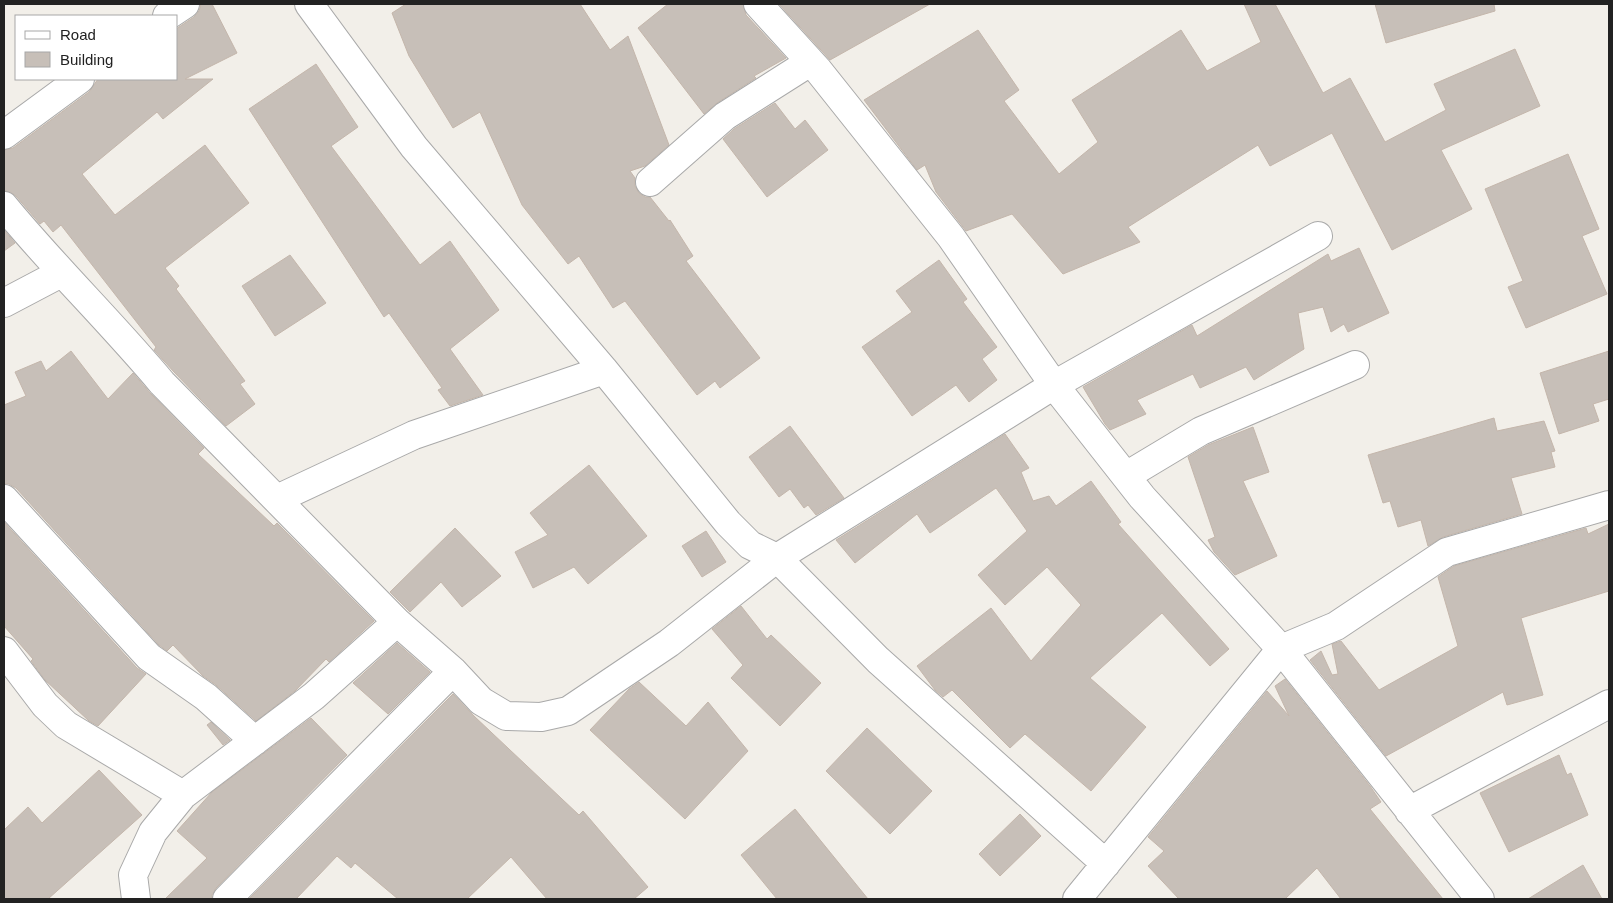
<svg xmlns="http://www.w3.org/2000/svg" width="1613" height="903" font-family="Arial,sans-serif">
  <rect width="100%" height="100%" fill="#f2efe9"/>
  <!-- building -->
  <path fill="#c7bfb8" stroke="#c4b6ab" d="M 201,4 L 212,4 L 237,53 L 185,79 L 213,79 L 163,119 L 157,112 L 82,174 L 115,215 L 205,145 L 249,203 L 165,268 L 179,286 L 176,289 L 245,381 L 240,384 L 255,404 L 226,426 L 174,372 L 154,350 L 156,347 L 61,225 L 53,232 L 44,221 L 40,224 L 16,196 L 10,192 L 4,191 L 4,150 L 13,148 L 89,92 L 98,79 L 176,79 L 176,29 L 194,17 L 199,11 Z
    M 406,4 L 580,4 L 610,50 L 628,36 L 669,145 L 645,166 L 630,171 L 635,178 L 635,186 L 639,193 L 645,197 L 650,197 L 669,221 L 670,220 L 693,256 L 686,261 L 760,358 L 720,388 L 715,381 L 697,395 L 625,301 L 613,308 L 579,256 L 568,264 L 522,205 L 480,112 L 453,128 L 409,56 L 392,13 Z
    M 668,4 L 743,4 L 746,15 L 786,58 L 754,76 L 756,78 L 717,103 L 704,114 L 638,28 Z
    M 779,4 L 930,4 L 830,60 Z
    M 1244,4 L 1275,4 L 1323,93 L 1350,78 L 1385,142 L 1446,110 L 1434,84 L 1515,49 L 1540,106 L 1441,150 L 1472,209 L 1392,250 L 1332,133 L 1270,166 L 1258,145 L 1128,227 L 1140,242 L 1063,274 L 1012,214 L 966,231 L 936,192 L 925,165 L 917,170 L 864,100 L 978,30 L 1019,90 L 1004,101 L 1059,174 L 1098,142 L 1072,100 L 1181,30 L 1207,71 L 1261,42 Z
    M 1375,4 L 1494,4 L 1495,11 L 1386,43 Z
    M 316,64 L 358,127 L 331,146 L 420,265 L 450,241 L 499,310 L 450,349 L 483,395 L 450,406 L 438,390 L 442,388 L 389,313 L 384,317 L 249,109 Z
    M 775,103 L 795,129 L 805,120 L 828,150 L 767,197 L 723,139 L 734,129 Z
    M 1568,154 L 1599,229 L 1582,236 L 1607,294 L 1526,328 L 1508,287 L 1523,281 L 1485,189 Z
    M 4,230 L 15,243 L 4,251 Z
    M 1359,248 L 1389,313 L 1348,332 L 1344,324 L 1331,332 L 1323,307 L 1298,313 L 1304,349 L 1254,380 L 1246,367 L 1200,388 L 1193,374 L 1137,400 L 1146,414 L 1110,430 L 1105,424 L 1083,387 L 1192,325 L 1197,336 L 1328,254 L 1331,261 Z
    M 290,255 L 326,303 L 275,336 L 242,286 Z
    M 939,260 L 967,299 L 963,302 L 997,347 L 982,359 L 997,380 L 969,402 L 956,385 L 912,416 L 862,347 L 912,312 L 896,291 Z
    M 71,351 L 108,399 L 133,373 L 151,394 L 204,448 L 198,454 L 274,526 L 277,523 L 374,621 L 329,662 L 326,659 L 295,691 L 256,721 L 216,685 L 203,676 L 173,645 L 167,651 L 159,645 L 16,488 L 9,484 L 4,484 L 4,405 L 26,396 L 15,372 L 41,361 L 46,371 Z
    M 1609,351 L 1609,399 L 1593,404 L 1599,421 L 1559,434 L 1540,373 Z
    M 1494,418 L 1497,431 L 1544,421 L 1555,451 L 1551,452 L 1555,467 L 1511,478 L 1522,514 L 1443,537 L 1428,546 L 1421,520 L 1398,527 L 1390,501 L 1383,503 L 1368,455 Z
    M 790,426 L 844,498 L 816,515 L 808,505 L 804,508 L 790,489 L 779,497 L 749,457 Z
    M 1253,427 L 1269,472 L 1243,481 L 1277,556 L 1235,575 L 1214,552 L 1208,540 L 1215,537 L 1188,457 L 1208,445 Z
    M 1005,434 L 1029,468 L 1021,472 L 1033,501 L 1049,496 L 1056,506 L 1091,481 L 1121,522 L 1118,524 L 1229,649 L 1210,666 L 1162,613 L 1090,678 L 1146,727 L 1091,791 L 1025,734 L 1010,748 L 952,690 L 943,697 L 935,690 L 917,666 L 991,608 L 1031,661 L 1081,605 L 1047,567 L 1005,605 L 978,575 L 1027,531 L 996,488 L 930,533 L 917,514 L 855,563 L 836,540 Z
    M 589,465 L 647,536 L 588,584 L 574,567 L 533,588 L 515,552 L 548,535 L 530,513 Z
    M 4,522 L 137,668 L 146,674 L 98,726 L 89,721 L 45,680 L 31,661 L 33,659 L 4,626 Z
    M 1609,524 L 1609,591 L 1521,618 L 1543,695 L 1507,705 L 1503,692 L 1386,756 L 1310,660 L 1321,651 L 1332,675 L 1338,674 L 1332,644 L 1341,641 L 1379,690 L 1458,646 L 1438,577 L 1454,566 L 1586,528 L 1588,534 Z
    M 455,528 L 501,576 L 462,607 L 441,582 L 410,612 L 390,592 Z
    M 706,531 L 726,562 L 702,577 L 682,546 Z
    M 741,606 L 767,639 L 771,635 L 821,683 L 780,726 L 731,678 L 743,665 L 712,629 Z
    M 397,643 L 430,672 L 388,714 L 353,683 Z
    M 1285,679 L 1370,786 L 1381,802 L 1370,809 L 1443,899 L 1341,899 L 1317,868 L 1285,899 L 1179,899 L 1148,866 L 1164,851 L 1148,837 L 1267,691 L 1289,716 L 1275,686 Z
    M 639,682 L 686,726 L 708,702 L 748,751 L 685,819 L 590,730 L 629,689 Z
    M 453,694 L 474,716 L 579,815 L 583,811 L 648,887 L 634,899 L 547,899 L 511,857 L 467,899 L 398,899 L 355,863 L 351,868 L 337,856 L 296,899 L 249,899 Z
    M 311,718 L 347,755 L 216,888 L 212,895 L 212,899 L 165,899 L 207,858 L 177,831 L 212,792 Z
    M 211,722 L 230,740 L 223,745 L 207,725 Z
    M 867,728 L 932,791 L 890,834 L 826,771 Z
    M 1559,755 L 1567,775 L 1571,773 L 1588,815 L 1509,852 L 1480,793 Z
    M 99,770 L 142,815 L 48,899 L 4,899 L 4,830 L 28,807 L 42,823 Z
    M 795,809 L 868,899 L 777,899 L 741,855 Z
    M 1020,814 L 1041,836 L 1000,876 L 979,854 Z
    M 1583,865 L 1602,899 L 1528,899 Z"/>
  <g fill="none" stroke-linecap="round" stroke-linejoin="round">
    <defs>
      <path id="minor" d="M 309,4 L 414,147 L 604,370 L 728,523 L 750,545 L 777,558 L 878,660 L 1106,864
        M 758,4 L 818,70 L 951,237 L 1054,385 L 1142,497 L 1281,649 L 1480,899
        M 167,16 L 185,4
        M 4,135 L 80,79
        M 650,182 L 725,116 L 810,62
        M 4,206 C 54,267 111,322 162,383 L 397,622 L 453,671 L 481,701 L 506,716 L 541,717 L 568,711 L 669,643 L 777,558 L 1054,385 L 1318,236
        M 4,303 L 61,273
        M 1126,476 L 1201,431 L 1355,365
        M 4,499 L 149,657 L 206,697 L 255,741
        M 277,499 L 414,435 L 604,370
        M 4,651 L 45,705 L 66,725 L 183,795
        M 1409,811 L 1609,704
        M 136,899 L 133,875 L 153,832 L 183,795 L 314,696 L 397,622
        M 227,899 L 453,671
        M 1077,899 L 1281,649 L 1336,626 L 1447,552 L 1609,505"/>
    </defs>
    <!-- minor casing -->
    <use href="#minor" stroke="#a9a9a9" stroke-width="30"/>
    <!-- minor -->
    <use href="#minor" stroke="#fff" stroke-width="28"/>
  </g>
  <!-- border -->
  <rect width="1613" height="903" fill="none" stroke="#222222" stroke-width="10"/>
  <!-- legend -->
  <rect x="15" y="15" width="162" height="65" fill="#ffffff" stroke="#a7a7a7"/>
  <rect x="25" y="31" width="25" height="8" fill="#ffffff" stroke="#a7a7a7"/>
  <text x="60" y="40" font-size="15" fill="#222222">Road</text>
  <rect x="25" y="52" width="25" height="15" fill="#c7bfb8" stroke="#a7a7a7"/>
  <text x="60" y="65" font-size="15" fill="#222222">Building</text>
</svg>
